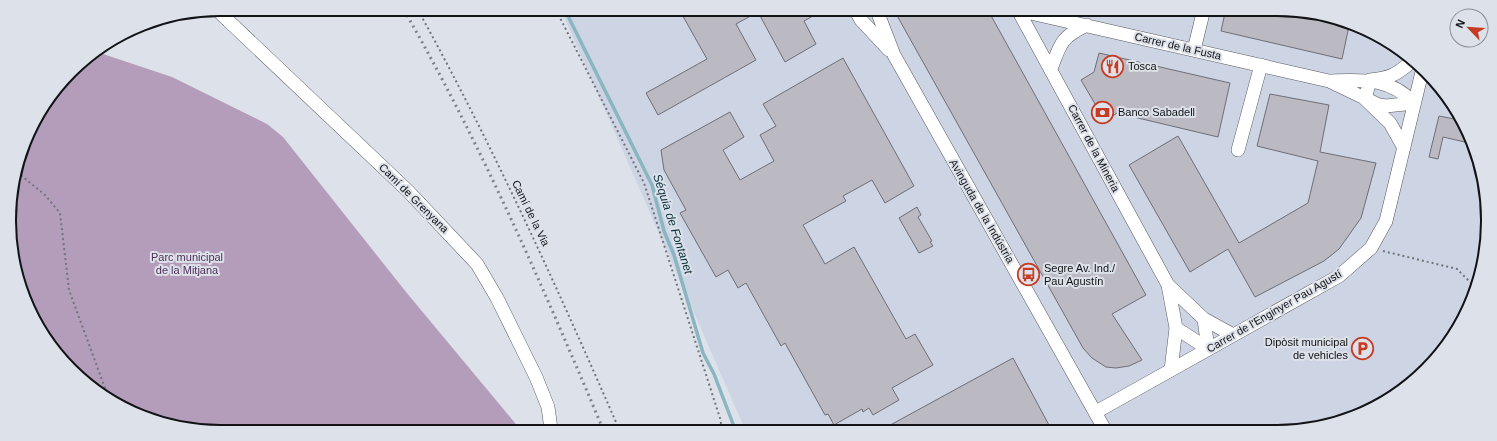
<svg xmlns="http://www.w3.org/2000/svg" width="1497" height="441" font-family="Helvetica,sans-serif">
  <rect width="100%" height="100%" fill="#dde1e9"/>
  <!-- built -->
  <path fill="#cdd4e3" d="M 561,10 L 1318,13 L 1394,45 L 1452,103 L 1484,179 L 1484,262 L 1460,326 L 1416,379 L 1370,410 L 1304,430 L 745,429 Z"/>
  <!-- forest -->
  <path fill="#b39dbb" d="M 97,52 L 172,77 L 267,124 L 283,137 L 406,292 L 520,429 L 179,428 L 103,396 L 65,358 L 31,301 L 21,267 L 15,257 L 11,193 L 31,127 L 81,62 Z"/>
  <!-- water -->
  <path fill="#8ab5c1" d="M 15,257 L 21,267 L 31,301 L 65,358 L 45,338 L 16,275 Z"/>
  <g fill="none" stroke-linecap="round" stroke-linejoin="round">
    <!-- stream -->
    <path stroke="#8ab5c1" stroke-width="3.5" d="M 565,10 L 652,185 L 664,231 L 674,255 L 703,353 L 714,374 L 735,429"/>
  </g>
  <!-- building -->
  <path fill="#bbbac3" stroke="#6f6e77" d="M 680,11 L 822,11 L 804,21 L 816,44 L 785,62 L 758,12 L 736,24 L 756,60 L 658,115 L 646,93 L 707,59 Z
    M 895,12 L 989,12 L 1146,295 L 1112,314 L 1142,360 L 1129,366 L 1116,368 L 1106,367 L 1092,358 L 1083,348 Z
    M 1225,13 L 1318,13 L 1349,26 L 1342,59 L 1221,31 Z
    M 1099,53 L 1230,83 L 1218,137 L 1117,113 L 1105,121 L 1081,80 L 1094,72 Z
    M 843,58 L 914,186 L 885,203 L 872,180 L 843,196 L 846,201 L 803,225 L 825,264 L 854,247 L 906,339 L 915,334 L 933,365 L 892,388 L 899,400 L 873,415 L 869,408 L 863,412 L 862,409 L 834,425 L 828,414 L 825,415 L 785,343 L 781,346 L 746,283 L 738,288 L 728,270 L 716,277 L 680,213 L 686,210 L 664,170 L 661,150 L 730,112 L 744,137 L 723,150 L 740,180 L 774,161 L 760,135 L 776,126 L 763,104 Z
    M 1270,94 L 1329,105 L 1320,152 L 1376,163 L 1361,218 L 1339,249 L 1324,261 L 1255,297 L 1228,249 L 1190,272 L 1129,165 L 1178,136 L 1239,243 L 1308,203 L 1318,161 L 1257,146 Z
    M 1439,116 L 1460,120 L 1469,143 L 1443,137 L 1438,159 L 1429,157 Z
    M 917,207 L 921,215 L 918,217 L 932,241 L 930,242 L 933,246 L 919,253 L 899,218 Z
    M 1013,358 L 1050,427 L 1044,430 L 883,429 Z"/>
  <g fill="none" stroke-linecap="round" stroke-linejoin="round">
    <defs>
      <path id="minor" d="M 217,10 L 408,191 L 477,264 L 497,298 L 536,377 L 548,407 L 551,429
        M 856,11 L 861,20 L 889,50
        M 877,11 L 894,55 L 1105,430
        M 1019,12 L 1168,285 L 1176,328 L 1171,370
        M 1026,12 L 1329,81 C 1363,80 1389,77 1414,103
        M 1194,50 L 1203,13
        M 1051,69 C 1060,44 1062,36 1087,25
        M 1331,82 L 1379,105 L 1386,106 L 1414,103
        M 1404,148 L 1390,123 L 1365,99 L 1370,80 C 1390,78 1396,75 1411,62
        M 1238,150 L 1261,65
        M 1168,285 L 1204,319 L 1233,335
        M 1204,319 L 1208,349
        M 1176,328 L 1208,349
        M 1096,412 L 1339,276 L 1371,248 L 1386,221 L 1422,72"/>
    </defs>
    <!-- minor casing -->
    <use href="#minor" stroke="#565960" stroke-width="14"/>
    <!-- path -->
    <path stroke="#72757a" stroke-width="2" stroke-dasharray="2 3" stroke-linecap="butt" d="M 418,10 C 493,146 557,287 619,429
      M 556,10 L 644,183 L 720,418 L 722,429
      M 17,172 L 45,195 L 60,213 L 69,290 L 109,399
      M 1383,251 L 1457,269 L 1475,287"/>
    <!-- minor -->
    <use href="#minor" stroke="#fff" stroke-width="13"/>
    <!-- rail -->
    <path stroke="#818389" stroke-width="3" stroke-dasharray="2 4" stroke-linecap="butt" d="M 404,10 C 481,144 543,287 603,429"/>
  </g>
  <!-- icons -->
  <defs>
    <symbol id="restaurant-ring" viewBox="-11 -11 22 22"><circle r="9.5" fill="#dde1e9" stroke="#c63b21" stroke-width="1.5"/><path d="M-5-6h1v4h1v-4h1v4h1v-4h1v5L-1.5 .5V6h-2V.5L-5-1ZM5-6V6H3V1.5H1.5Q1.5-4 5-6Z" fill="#c63b21"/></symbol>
    <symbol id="bank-ring" viewBox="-11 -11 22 22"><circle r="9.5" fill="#dde1e9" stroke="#c63b21" stroke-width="1.5"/><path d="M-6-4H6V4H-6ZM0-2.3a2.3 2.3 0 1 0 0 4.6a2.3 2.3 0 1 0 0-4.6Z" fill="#c63b21"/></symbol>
    <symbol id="bus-ring" viewBox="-11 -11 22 22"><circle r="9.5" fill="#dde1e9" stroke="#c63b21" stroke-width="1.5"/><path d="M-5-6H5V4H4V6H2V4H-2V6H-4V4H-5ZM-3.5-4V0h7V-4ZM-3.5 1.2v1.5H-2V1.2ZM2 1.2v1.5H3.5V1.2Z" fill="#c63b21"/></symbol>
    <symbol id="parking-ring" viewBox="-11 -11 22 22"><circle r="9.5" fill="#dde1e9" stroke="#c63b21" stroke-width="1.5"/><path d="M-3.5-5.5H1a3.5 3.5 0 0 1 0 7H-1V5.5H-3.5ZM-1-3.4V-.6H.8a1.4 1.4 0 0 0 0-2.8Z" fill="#c63b21"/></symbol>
  </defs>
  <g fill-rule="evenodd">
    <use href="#restaurant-ring" x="1100" y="54" width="25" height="25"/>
    <use href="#bank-ring" x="1090" y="100" width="25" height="25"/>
    <use href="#bus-ring" x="1016" y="262" width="25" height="25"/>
    <use href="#parking-ring" x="1350" y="336" width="25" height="25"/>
  </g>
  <g text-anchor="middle" stroke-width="4" stroke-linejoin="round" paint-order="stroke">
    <!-- street labels -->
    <g font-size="11" fill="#121316" stroke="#dde1e9">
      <text transform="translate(1178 46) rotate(13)" y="4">Carrer de la Fusta</text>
      <text transform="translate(1094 148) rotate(62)" y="4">Carrer de la Mineria</text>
      <text transform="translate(414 198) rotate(45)" y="4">Camí de Grenyana</text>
      <text transform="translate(982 211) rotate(60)" y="4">Avinguda de la Indústria</text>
      <text transform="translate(531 213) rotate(64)" y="4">Camí de la Via</text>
      <text transform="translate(1274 311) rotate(-30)" y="4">Carrer de l'Enginyer Pau Agustí</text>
    </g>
    <!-- poi labels -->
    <g font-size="11" fill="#121316" stroke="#dde1e9" text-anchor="start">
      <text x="1128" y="70">Tosca</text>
      <text x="1118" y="116">Banco Sabadell</text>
      <text x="1044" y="272">Segre Av. Ind./<tspan x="1044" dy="13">Pau Agustín</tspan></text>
      <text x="1348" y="346" text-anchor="end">Dipòsit municipal<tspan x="1348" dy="13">de vehicles</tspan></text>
    </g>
    <!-- park labels -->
    <g font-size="11" fill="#4f305a" stroke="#dde1e9">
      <text x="187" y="261">Parc municipal<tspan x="187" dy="13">de la Mitjana</tspan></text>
    </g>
    <!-- water labels -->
    <g font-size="12" font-style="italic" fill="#06313a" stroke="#dde1e9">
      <text transform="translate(673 224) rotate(72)" y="4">Séquia de Fontanet</text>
    </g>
  </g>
  <!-- crop -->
  <path d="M0 0H1497V441H0ZM220 16H1277A204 204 0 0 1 1481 220V221A204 204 0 0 1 1277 425H220A204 204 0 0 1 16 221V220A204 204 0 0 1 220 16Z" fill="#dde1e9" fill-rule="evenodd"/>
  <path fill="none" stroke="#121316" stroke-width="2" d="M220 16H1277A204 204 0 0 1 1481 220V221A204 204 0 0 1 1277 425H220A204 204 0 0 1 16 221V220A204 204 0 0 1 220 16Z"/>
  <!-- north arrow -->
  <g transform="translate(1469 28) rotate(295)"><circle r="19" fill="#dde1e9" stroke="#8c8f95"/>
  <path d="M0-3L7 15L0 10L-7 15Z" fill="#c63b21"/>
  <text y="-6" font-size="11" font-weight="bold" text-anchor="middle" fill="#121316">N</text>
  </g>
</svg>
